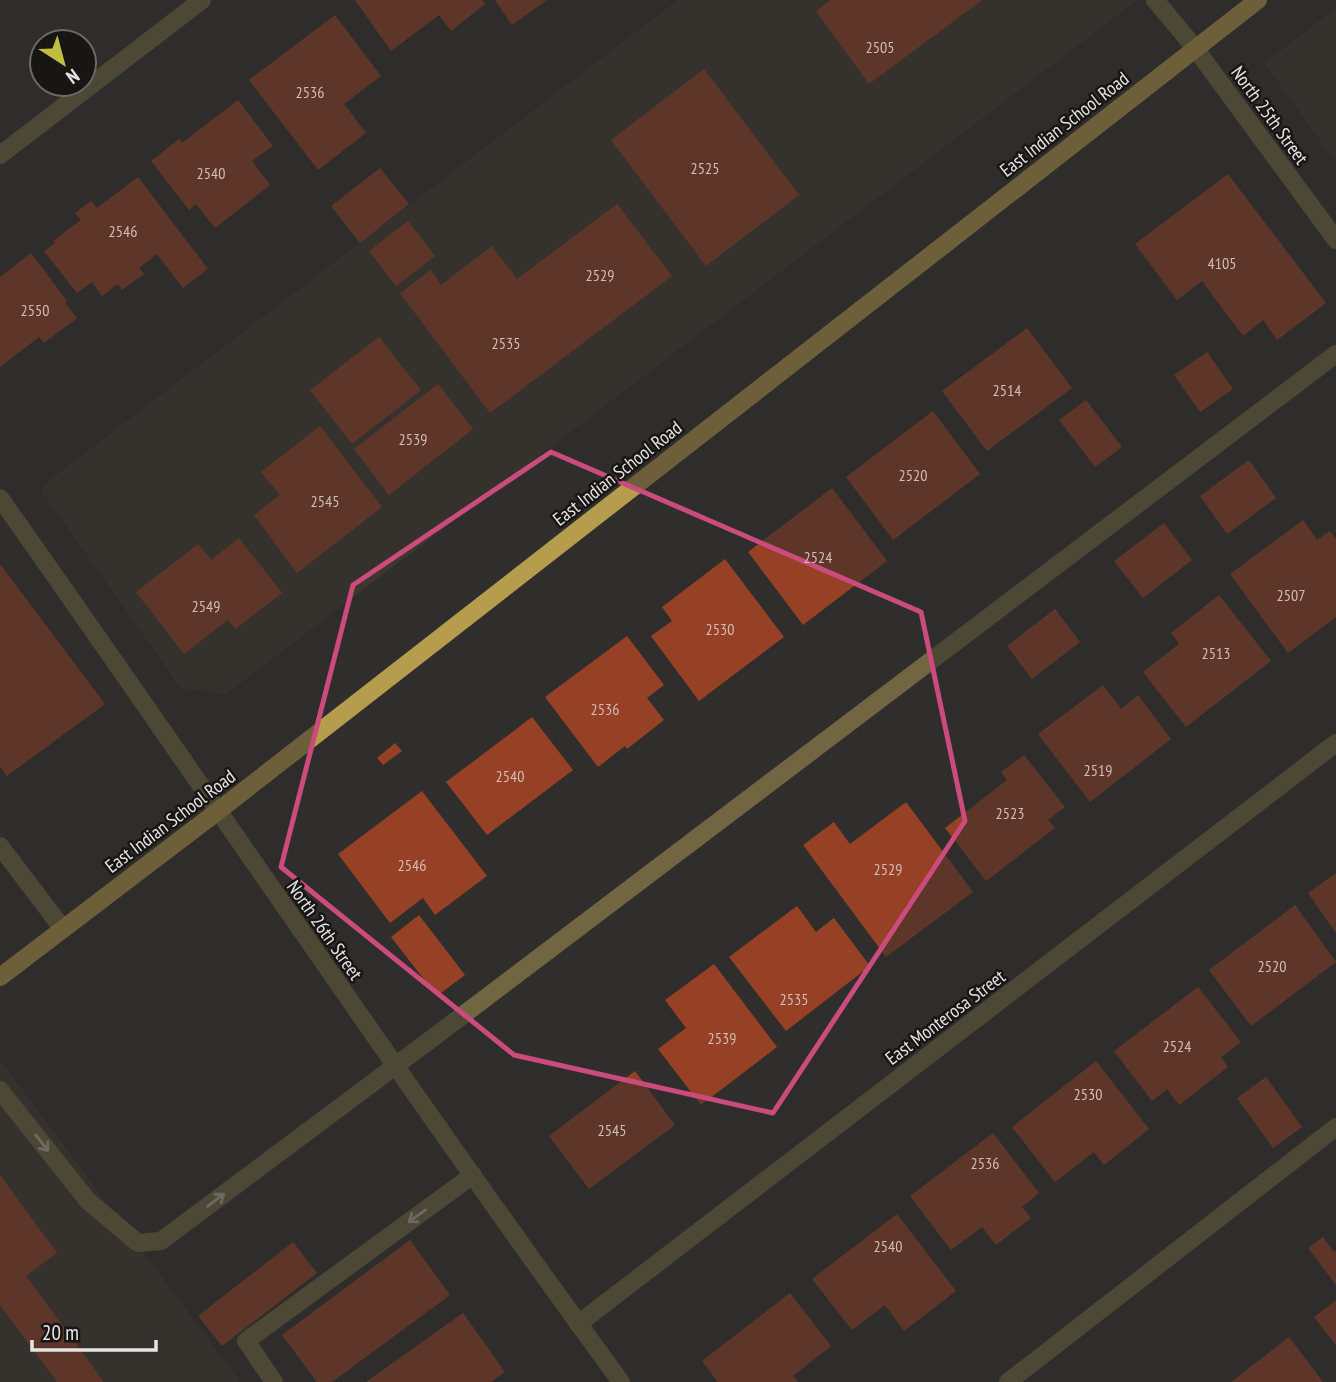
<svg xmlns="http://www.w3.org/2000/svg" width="1336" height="1382" font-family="'PT Sans Narrow',sans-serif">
  <rect width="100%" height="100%" fill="#302e2c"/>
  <!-- built -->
  <path fill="#3d3730" d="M 678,0 L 1137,0 L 226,694 L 181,688 L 41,490 L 59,473 Z
    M 1336,8 L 1336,163 L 1265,63 Z
    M 0,1060 L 240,1382 L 0,1382 Z"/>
  <!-- building -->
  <path fill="#964126" d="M 355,0 L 482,0 L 485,4 L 451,31 L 439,15 L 391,51 Z
    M 495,0 L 547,0 L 512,25 Z
    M 830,0 L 982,0 L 869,84 L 816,11 Z
    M 335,15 L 381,76 L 344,104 L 366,133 L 318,170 L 249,80 Z
    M 704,69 L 799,195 L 706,266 L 611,140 Z
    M 238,100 L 273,146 L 252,161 L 270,185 L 215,228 L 196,204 L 189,210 L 151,161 L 179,139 L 182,143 Z
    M 380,168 L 409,204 L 360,243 L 331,206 Z
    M 1228,174 L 1326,303 L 1277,340 L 1263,320 L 1243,336 L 1202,281 L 1177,300 L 1135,244 Z
    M 138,177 L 208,269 L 183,288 L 157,254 L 139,268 L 144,274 L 122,290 L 118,284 L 102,296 L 92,282 L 77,293 L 44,251 L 55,243 L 53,241 L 81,220 L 75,213 L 91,201 L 97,208 Z
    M 617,204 L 672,276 L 490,413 L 400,293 L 431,270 L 441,285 L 492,246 L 517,279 Z
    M 408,221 L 435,256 L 396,286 L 369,251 Z
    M 31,253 L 67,301 L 65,303 L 77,318 L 44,343 L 39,337 L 0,367 L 0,277 Z
    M 1027,328 L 1072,388 L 987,451 L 942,391 Z
    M 379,337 L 421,390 L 352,444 L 310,390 Z
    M 1207,352 L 1233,389 L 1200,412 L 1174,375 Z
    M 438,384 L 473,429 L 389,495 L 354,449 Z
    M 1086,400 L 1122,447 L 1095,467 L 1059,420 Z
    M 933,411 L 980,474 L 893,540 L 846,477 Z
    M 320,426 L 382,507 L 297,573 L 254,515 L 280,495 L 261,472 Z
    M 1249,460 L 1276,498 L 1227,534 L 1200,496 Z
    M 832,488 L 887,561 L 803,625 L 748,552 Z
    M 1303,520 L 1317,540 L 1330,531 L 1336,539 L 1336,617 L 1288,653 L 1230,574 Z
    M 1164,523 L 1192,560 L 1143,598 L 1114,561 Z
    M 239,538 L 282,593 L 235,629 L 228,620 L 184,654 L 136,592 L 198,544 L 211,560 Z
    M 725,559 L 784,637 L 699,701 L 651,636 L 672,621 L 662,607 Z
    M 0,564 L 105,704 L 7,776 L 0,766 Z
    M 1219,595 L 1271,661 L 1186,727 L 1143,672 L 1179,644 L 1171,633 Z
    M 1055,609 L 1080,642 L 1032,679 L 1007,646 Z
    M 627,636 L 664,685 L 647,698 L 664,720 L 627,749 L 625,746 L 598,767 L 545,697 Z
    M 1103,685 L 1121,709 L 1138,695 L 1171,739 L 1090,802 L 1038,734 Z
    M 532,717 L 573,770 L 487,835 L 446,782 Z
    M 395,743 L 402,751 L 383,765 L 377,758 Z
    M 1024,755 L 1065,807 L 1048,820 L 1055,828 L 986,881 L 945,828 L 1007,780 L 1001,772 Z
    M 422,791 L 487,876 L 435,915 L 423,898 L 390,923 L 338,854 Z
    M 906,802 L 973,892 L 886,957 L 803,845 L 834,822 L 850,844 Z
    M 1336,873 L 1336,933 L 1308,893 Z
    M 1295,905 L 1336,962 L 1251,1026 L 1209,970 Z
    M 797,906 L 816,932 L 834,918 L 870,966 L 786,1031 L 729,957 Z
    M 419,915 L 465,975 L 437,996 L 391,937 Z
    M 714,964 L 777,1047 L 701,1105 L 658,1049 L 686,1028 L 665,1000 Z
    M 1198,987 L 1241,1042 L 1221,1057 L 1228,1067 L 1179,1105 L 1167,1089 L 1152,1101 L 1114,1051 Z
    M 1096,1061 L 1149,1129 L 1104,1165 L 1094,1152 L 1055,1182 L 1012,1127 Z
    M 635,1071 L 675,1125 L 589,1189 L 549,1136 Z
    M 1266,1077 L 1302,1127 L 1273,1148 L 1237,1098 Z
    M 993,1133 L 1039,1193 L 1022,1207 L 1031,1218 L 996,1245 L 982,1227 L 951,1250 L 910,1196 Z
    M 0,1175 L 57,1253 L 26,1276 L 104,1382 L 57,1382 L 0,1305 Z
    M 897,1214 L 956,1291 L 904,1331 L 885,1305 L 852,1330 L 812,1279 Z
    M 1323,1237 L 1334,1252 L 1336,1251 L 1336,1285 L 1308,1248 Z
    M 410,1240 L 450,1295 L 332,1382 L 317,1382 L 282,1335 Z
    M 293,1242 L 317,1273 L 222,1346 L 198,1316 Z
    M 790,1293 L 831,1346 L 793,1376 L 798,1382 L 718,1382 L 702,1361 Z
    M 1336,1300 L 1336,1345 L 1314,1317 Z
    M 463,1313 L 505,1372 L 491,1382 L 366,1382 Z
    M 1289,1337 L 1323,1382 L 1231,1382 Z"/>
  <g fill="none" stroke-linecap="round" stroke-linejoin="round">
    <!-- minor -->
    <path stroke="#726642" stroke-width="18" d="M 1155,0 L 1195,48 L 1336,240
      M 0,155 L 202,0
      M 0,498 C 208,792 408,1091 621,1382
      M 0,846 L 63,929
      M 0,1090 L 88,1201 L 138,1243 L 161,1241 L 438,1034 L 1336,354
      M 578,1324 L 1336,743
      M 274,1382 L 246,1341 L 473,1175
      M 1008,1382 L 1336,1127"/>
    <!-- major -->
    <path stroke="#b69c4d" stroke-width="18" d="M 0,977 L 218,811 L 1258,0"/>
  </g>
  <!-- one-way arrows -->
  <defs><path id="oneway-shaft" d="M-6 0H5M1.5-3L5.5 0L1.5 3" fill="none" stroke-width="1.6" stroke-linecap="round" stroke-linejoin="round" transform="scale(1.75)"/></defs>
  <g stroke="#b8b2a3">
    <use href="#oneway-shaft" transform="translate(42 1143) rotate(52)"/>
    <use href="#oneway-shaft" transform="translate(216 1200) rotate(-37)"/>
    <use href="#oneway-shaft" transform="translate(417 1216) rotate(144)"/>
  </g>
  <!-- marked area -->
  <path d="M0 0H1336V1382H0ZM 551,452 L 921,612 L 965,821 L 773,1113 L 514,1055 L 281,867 L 353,585 Z" fill="#302e2c" fill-opacity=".55" fill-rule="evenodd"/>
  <path fill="none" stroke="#cb4b7d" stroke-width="5" stroke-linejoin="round" d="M 551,452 L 921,612 L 965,821 L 773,1113 L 514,1055 L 281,867 L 353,585 Z"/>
  <g text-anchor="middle" stroke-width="5" stroke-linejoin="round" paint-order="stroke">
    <!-- number labels -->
    <g font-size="16" fill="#d2bcb4">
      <text x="880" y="53">2505</text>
      <text x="310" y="98">2536</text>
      <text x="705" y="174">2525</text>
      <text x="211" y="179">2540</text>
      <text x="123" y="237">2546</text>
      <text x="1222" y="269">4105</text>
      <text x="600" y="281">2529</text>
      <text x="35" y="316">2550</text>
      <text x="506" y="349">2535</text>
      <text x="1007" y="396">2514</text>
      <text x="413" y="445">2539</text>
      <text x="913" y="481">2520</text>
      <text x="325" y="507">2545</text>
      <text x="818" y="563">2524</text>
      <text x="1291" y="601">2507</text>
      <text x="206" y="612">2549</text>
      <text x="720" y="635">2530</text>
      <text x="1216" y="659">2513</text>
      <text x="605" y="715">2536</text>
      <text x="1098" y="776">2519</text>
      <text x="510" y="782">2540</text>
      <text x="1010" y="819">2523</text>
      <text x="412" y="871">2546</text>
      <text x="888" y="875">2529</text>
      <text x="1272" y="972">2520</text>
      <text x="794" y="1005">2535</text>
      <text x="722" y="1044">2539</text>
      <text x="1177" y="1052">2524</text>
      <text x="1088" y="1100">2530</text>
      <text x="612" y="1136">2545</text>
      <text x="985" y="1169">2536</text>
      <text x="888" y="1252">2540</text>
    </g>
    <!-- street labels -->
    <g font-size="19" fill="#e6e5e3" stroke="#171615">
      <text transform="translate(1270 115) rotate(54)" y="7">North 25th Street</text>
      <text transform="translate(1064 124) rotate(-38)" y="7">East Indian School Road</text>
      <text transform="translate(617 473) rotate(-38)" y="7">East Indian School Road</text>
      <text transform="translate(170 821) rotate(-37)" y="7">East Indian School Road</text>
      <text transform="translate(325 930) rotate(55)" y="7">North 26th Street</text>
      <text transform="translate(945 1017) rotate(-37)" y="7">East Monterosa Street</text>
    </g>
  </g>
  <!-- north arrow -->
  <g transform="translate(63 63) rotate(144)"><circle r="33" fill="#171615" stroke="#6a6967" stroke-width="2"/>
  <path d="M0-5L12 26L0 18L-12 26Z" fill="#bebe42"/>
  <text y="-10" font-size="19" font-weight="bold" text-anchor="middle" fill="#e6e5e3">N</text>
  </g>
  <!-- scale -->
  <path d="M32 1340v10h124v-10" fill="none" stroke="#e6e5e3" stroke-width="3.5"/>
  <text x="42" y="1340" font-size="21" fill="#e6e5e3" stroke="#171615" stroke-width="5" paint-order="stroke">20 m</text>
</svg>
